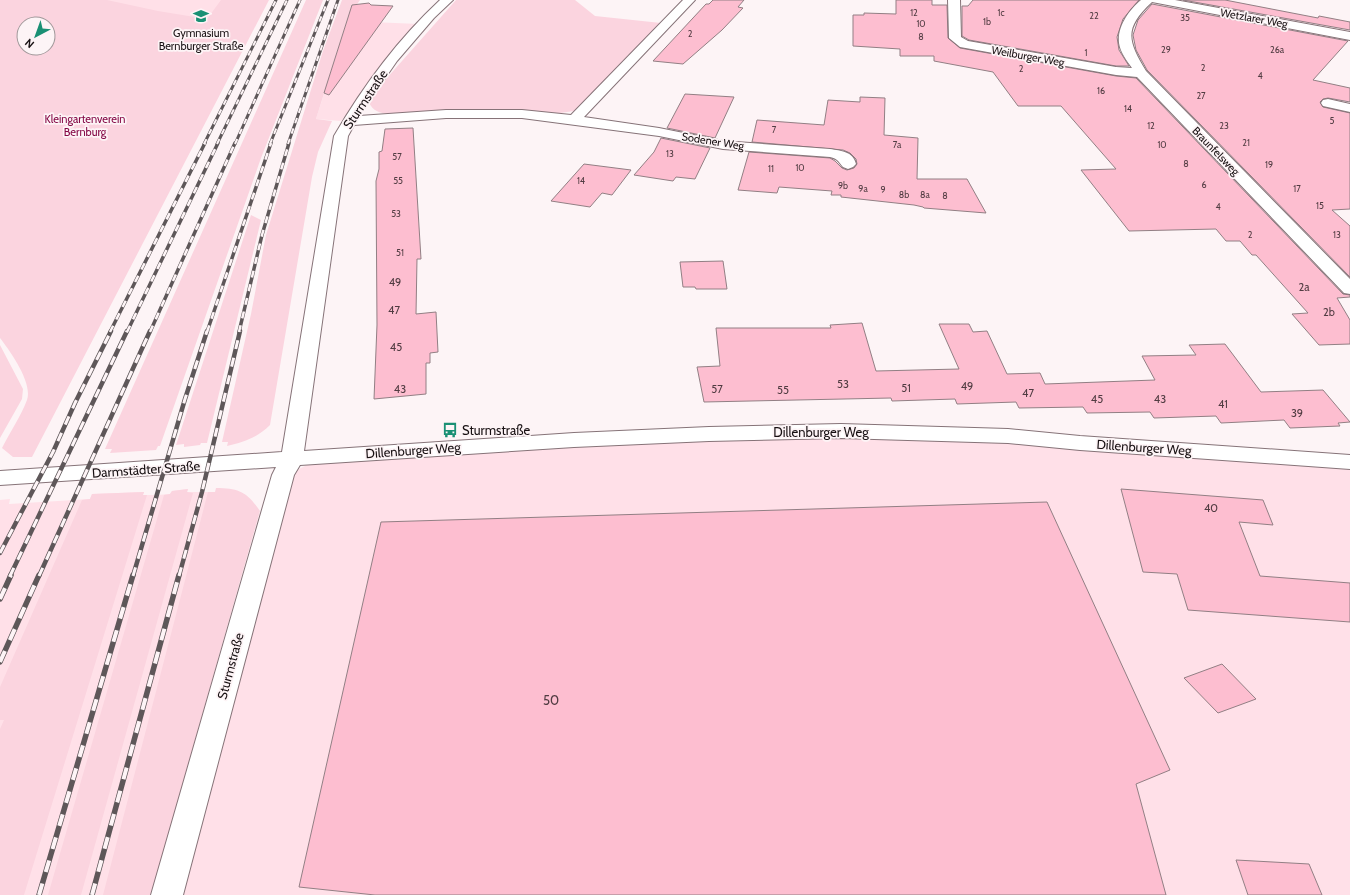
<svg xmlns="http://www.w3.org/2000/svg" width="1350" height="895" font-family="Cabin,sans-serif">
  <rect width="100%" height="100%" fill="#fdf4f6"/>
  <!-- built -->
  <path fill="#ffe0e8" d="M 82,0 L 253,0 L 235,32 Z
    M 347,21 L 419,24 L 341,121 L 316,119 Z
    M 844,435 L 1079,446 L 1350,465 L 1350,895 L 170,895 L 287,475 L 319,459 L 577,442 Z
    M 188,489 L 187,492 L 215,492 L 136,895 L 0,895 L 0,500 L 10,499 L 9,504 L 90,499 L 92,494 L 144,492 L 143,495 L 158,495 L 170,494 L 172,491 Z"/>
  <!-- green -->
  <path fill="#fbd4df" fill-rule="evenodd" d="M 0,0 L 107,0 L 158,11 L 207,19 L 221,0 L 269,0 L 32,457 L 13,457 L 2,448 C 10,432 21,416 27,400 C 33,383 10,351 0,338 ZM 24,24 L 48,24 L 48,48 L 24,48 Z
    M 306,0 L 323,0 L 261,158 L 160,446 L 158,446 L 156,450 L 110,453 L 112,449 L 105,449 Z
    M 342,0 L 360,0 L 348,17 L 316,119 L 332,121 L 318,152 L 312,177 L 270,425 C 257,438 244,442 227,446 L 228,442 L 222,442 L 251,314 L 266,235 L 323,51 Z
    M 456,0 L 575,0 L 595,16 L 661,23 L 574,111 L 553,114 L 484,109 L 389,114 C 380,113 372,111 369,102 L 371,96 Z
    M 251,215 L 261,220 L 207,443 L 201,443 L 200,445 L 184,447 L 184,444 L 176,445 Z
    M 0,345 L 23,389 L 22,399 L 0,438 Z
    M 216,488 C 239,488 247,492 260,511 L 151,895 L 103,895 L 208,492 L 215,492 Z
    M 188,489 L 187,492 L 193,493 L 81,895 L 48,895 L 164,495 L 170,494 L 172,491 Z
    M 144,492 L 143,495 L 147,495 L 24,895 L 0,895 L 0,729 L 4,720 L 0,720 L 0,687 L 82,500 L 90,499 L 92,494 Z"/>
  <!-- building -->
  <path fill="#fdbed0" stroke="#927f84" d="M 713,0 L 744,0 L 738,7 L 743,8 L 722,30 L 683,64 L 653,61 L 706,4 L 709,4 Z
    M 896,0 L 932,0 L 932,5 L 947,5 L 948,38 L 960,48 L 1116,76 L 1136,78 L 1343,294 L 1350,295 L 1350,297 L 1337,298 L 1350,320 L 1350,344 L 1319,345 L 1292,314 L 1308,313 L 1256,255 L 1252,255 L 1240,241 L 1226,241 L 1216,229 L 1129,231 L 1081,170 L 1116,169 L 1061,106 L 1018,106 L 993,72 L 934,61 L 934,56 L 900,56 L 900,49 L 853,46 L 853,15 L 864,15 L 864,13 L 896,14 Z
    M 973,0 L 1139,0 L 1123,19 L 1117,37 L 1119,50 L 1129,66 L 1116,66 L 969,40 L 962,36 L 962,6 L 968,6 Z
    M 1183,0 L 1225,0 L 1318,18 L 1319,16 L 1350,22 L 1350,30 Z
    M 369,3 L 371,5 L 393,6 L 329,95 L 324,93 L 352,5 Z
    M 1152,4 L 1348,41 L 1313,80 L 1350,88 L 1350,102 L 1328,98 L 1323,99 L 1320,102 L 1323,107 L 1350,113 L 1350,209 L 1332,210 L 1350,226 L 1350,277 L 1147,70 L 1136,50 L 1133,35 L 1138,20 Z
    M 685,94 L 734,97 L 715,138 L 667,128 Z
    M 860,97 L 885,98 L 884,135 L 918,138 L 917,179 L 967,179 L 986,213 L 924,208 L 923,207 L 914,205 L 841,197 L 841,195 L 831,195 L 832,191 L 779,187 L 777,193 L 738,190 L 749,152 L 830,158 L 835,161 L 842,168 L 847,170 L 854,168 L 857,164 L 856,159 L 850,153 L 843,150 L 752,142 L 757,120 L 824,125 L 828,100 L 860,102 Z
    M 413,128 L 421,259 L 417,259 L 416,314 L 436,312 L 438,352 L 430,353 L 430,363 L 426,363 L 426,394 L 374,399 L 377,325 L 376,181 L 379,169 L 379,152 L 382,151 L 385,129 Z
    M 661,138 L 710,148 L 695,179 L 676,177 L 673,181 L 634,175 L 654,152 Z
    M 584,164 L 631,170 L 612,195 L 602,193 L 590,207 L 551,201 Z
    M 723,261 L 727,289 L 696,289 L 695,287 L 683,287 L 680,262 Z
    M 862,323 L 876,371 L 959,369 L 939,324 L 969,324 L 973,332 L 987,331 L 1007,374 L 1040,373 L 1045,384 L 1155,380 L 1142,356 L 1196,355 L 1189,345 L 1225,344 L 1261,392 L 1323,390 L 1350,422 L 1338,423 L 1340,426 L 1290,428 L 1284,420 L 1221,423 L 1216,416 L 1154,418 L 1150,412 L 1087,413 L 1083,407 L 1019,408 L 1016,402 L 957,404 L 955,399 L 892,401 L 891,398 L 704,402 L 697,367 L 720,366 L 716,328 L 831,328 L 830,325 Z
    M 1121,489 L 1263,500 L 1273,525 L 1239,522 L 1260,576 L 1350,583 L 1350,622 L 1188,610 L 1177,574 L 1143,572 Z
    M 1047,502 L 1170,770 L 1136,784 L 1166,895 L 375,895 L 299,887 L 381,522 Z
    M 1222,664 L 1256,699 L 1218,713 L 1184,678 Z
    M 1236,860 L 1309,864 L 1322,895 L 1248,895 Z"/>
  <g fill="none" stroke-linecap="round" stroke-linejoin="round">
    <defs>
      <path id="minor" d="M 440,0 L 453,0 L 434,18 L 397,61 L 359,116 L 446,110 L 522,110 L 571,115 L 683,0 L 695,0 L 584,117 L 659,128 L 723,141 L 830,149 C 841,151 853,151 856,164 L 853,167 L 848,169 L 843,167 C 838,161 838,159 830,157 L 723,149 L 659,136 L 522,118 L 446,118 L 354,125 L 348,136 L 304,451 L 574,433 L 709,427 L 841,424 L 1008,429 L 1080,436 L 1350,455 L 1350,469 L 1080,450 L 1008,443 L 841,438 L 709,441 L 574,447 L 300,465 L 294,475 L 183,895 L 151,895 L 272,475 L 276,467 L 0,485 L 0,471 L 282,452 L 334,136 C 363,86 398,39 440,0 Z
        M 948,0 L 960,0 L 961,37 L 968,41 L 1116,67 L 1132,68 C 1127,61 1120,52 1119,43 C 1117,27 1129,10 1141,0 L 1175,0 L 1350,32 L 1350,40 L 1152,2 C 1124,28 1127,40 1146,71 L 1350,279 L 1350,294 L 1344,293 L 1137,77 L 1116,75 L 960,47 L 949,38 Z
        M 1328,99 L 1350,104 L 1350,112 L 1323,106 L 1321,103 L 1323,100 Z"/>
    </defs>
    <!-- minor casing -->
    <use href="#minor" stroke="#867378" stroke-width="2"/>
    <!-- minor -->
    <use href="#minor" fill="#fff" fill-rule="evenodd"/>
    <defs>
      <path id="rail-far3" d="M 204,144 L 276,0
        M 217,144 L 287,0
        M 235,144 L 300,0
        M 270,144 L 328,0
        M 288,144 L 338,0"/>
      <path id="rail-far2" d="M 110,332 L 205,143
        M 127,332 L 218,143
        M 150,332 L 235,143
        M 207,332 L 271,143
        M 239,332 L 262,235 L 289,143"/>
      <path id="rail-far1" d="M 0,553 L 53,452 L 75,403 L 111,331
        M 10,576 L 127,331
        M 39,576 L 150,331
        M 133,576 L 185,399 L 207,331
        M 179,576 L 202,492 L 240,331"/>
      <path id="rail" d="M 0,599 L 11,575
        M 0,662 L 39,575
        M 39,895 L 133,575
        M 92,895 L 179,575"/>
    </defs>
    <!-- rail-far3 casing -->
    <use href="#rail-far3" stroke="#5e5759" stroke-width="3"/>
    <!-- rail-far2 casing -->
    <use href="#rail-far2" stroke="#5e5759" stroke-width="3.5"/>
    <!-- rail-far1 casing -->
    <use href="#rail-far1" stroke="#5e5759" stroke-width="4.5"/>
    <!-- rail casing -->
    <use href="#rail" stroke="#5e5759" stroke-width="5.5"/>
    <!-- rail-far3 -->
    <use href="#rail-far3" stroke="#fdf4f6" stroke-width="2" stroke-dasharray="5.5" stroke-linecap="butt"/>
    <!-- rail-far2 -->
    <use href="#rail-far2" stroke="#fdf4f6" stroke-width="2.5" stroke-dasharray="7" stroke-linecap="butt"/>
    <!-- rail-far1 -->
    <use href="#rail-far1" stroke="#fdf4f6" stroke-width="3" stroke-dasharray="9" stroke-linecap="butt"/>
    <!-- rail -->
    <use href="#rail" stroke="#fdf4f6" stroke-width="4" stroke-dasharray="12" stroke-linecap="butt"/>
  </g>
  <!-- icons -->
  <defs>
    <symbol id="school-bare" viewBox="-9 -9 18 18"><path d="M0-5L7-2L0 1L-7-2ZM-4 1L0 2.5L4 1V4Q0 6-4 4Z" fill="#1a9074" stroke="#fdf4f6" stroke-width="2.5" paint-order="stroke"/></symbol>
    <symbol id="bus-bare" viewBox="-9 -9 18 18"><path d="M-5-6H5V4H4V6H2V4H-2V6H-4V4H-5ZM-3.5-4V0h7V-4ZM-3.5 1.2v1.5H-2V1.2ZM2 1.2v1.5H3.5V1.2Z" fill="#1a9074" stroke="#fdf4f6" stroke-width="2.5" paint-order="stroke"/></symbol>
  </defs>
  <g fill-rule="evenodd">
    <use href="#school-bare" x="190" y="5" width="22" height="22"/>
    <use href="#bus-bare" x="439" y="419" width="22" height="22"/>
  </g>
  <g text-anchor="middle" stroke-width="3.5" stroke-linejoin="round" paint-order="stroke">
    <!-- far-number labels -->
    <g font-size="9" fill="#513c42">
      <text x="914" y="16">12</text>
      <text x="1001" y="16">1c</text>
      <text x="1094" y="19">22</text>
      <text x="1185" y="21">35</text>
      <text x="987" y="25">1b</text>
      <text x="921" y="27">10</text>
      <text x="690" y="37">2</text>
      <text x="921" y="40">8</text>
      <text x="1166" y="53">29</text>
      <text x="1277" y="53">26a</text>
      <text x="1086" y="56">1</text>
      <text x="1203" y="71">2</text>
      <text x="1021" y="72">2</text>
      <text x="1260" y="79">4</text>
      <text x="1101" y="94">16</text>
      <text x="1201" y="99">27</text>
      <text x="1128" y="112">14</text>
      <text x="1332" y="124">5</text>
      <text x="1151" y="129">12</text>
      <text x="1224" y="129">23</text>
      <text x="774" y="133">7</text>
      <text x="1246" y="146">21</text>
      <text x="897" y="148">7a</text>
      <text x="1162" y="148">10</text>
      <text x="670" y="157">13</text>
      <text x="397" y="160">57</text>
      <text x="1186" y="167">8</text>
      <text x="1269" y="168">19</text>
      <text x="800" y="171">10</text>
      <text x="771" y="172">11</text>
      <text x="398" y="184">55</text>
      <text x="581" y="184">14</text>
      <text x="1204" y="188">6</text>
      <text x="843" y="189">9b</text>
      <text x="863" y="192">9a</text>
      <text x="1297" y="192">17</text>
      <text x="883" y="193">9</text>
      <text x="904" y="198">8b</text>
      <text x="925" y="198">8a</text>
      <text x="945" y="199">8</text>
      <text x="1320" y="209">15</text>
      <text x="1218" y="210">4</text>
      <text x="396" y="217">53</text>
      <text x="1250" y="238">2</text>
      <text x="1337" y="238">13</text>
      <text x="400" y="256">51</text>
    </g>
    <!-- far-street labels -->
    <g font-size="11" fill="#181113" stroke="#fdf4f6">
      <text transform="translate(1254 18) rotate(10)" y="4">Wetzlarer Weg</text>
      <text transform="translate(1028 56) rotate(10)" y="4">Weilburger Weg</text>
      <text transform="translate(713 141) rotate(9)" y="4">Sodener Weg</text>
      <text transform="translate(1216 151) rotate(46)" y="4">Braunfelsweg</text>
    </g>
    <!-- far-poi labels -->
    <g font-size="11" fill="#181113" stroke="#fdf4f6">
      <text x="201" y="37">Gymnasium<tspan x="201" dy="13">Bernburger Straße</tspan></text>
    </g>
    <!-- far-park labels -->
    <g font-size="11" fill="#840745" stroke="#fdf4f6">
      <text x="85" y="123">Kleingartenverein<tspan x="85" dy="13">Bernburg</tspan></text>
    </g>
    <!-- number labels -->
    <g font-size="11" fill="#513c42">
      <text x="395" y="286">49</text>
      <text x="1304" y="291">2a</text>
      <text x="394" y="314">47</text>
      <text x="1329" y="316">2b</text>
      <text x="396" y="351">45</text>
      <text x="843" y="388">53</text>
      <text x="967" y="390">49</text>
      <text x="906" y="392">51</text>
      <text x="400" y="393">43</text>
      <text x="717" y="393">57</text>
      <text x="783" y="394">55</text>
      <text x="1028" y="397">47</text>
      <text x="1097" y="403">45</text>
      <text x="1160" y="403">43</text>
      <text x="1223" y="408">41</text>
      <text x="1297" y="417">39</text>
      <text x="1211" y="512">40</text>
    </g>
    <!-- street labels -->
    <g font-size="13" fill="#181113" stroke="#fdf4f6">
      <text transform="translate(365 99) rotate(-56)" y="5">Sturmstraße</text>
      <text x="821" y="437">Dillenburger Weg</text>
      <text transform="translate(1144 447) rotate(4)" y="5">Dillenburger Weg</text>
      <text transform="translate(413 450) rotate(-4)" y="5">Dillenburger Weg</text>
      <text transform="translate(146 469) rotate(-4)" y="5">Darmstädter Straße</text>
      <text transform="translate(230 666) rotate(-75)" y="5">Sturmstraße</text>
    </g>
    <!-- poi labels -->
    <g font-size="13" fill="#181113" stroke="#fdf4f6" text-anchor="start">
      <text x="462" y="435">Sturmstraße</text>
    </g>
    <!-- near-number labels -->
    <g font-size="13" fill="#513c42">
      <text x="551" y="705">50</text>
    </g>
  </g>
  <!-- north arrow -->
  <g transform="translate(36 36) rotate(221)"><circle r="19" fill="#fdf4f6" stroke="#a1999b"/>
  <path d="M0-3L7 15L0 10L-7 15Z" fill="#1a9074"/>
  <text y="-6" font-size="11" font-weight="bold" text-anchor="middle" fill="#181113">N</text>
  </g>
</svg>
